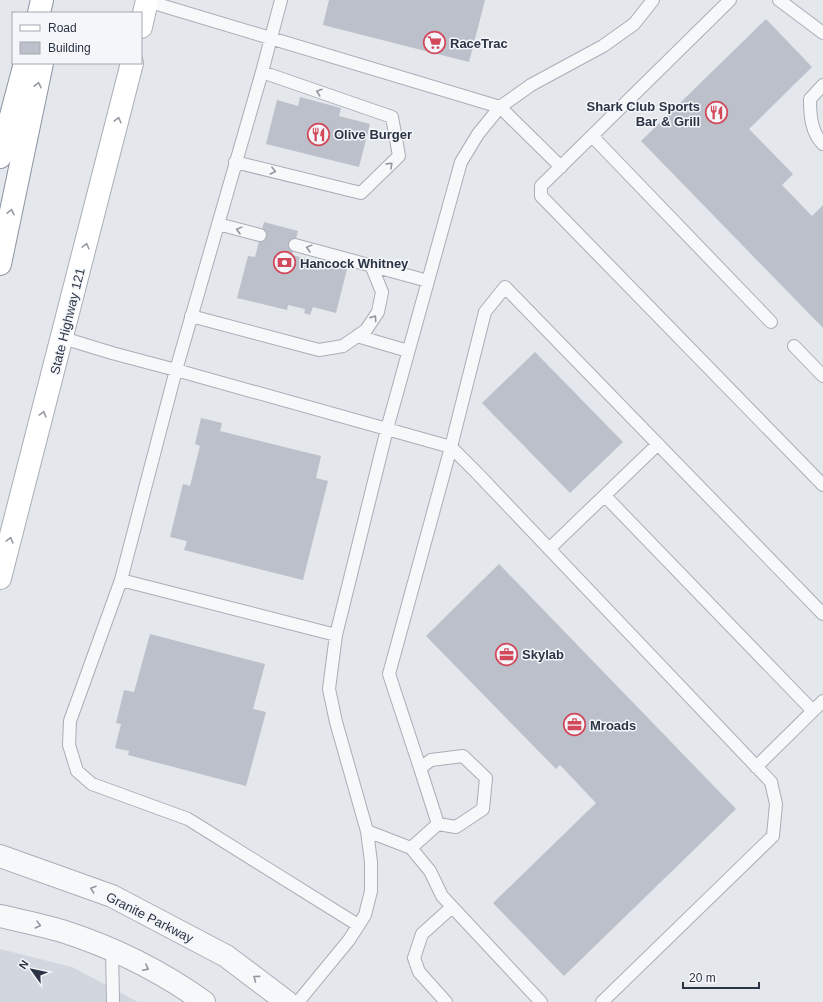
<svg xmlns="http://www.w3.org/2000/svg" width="823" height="1002" font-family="Arial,sans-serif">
  <rect width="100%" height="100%" fill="#e4e7ec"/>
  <!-- built -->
  <path fill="#d2d6de" d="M 0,949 L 72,967 L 138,1002 L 0,1002 Z"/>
  <!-- building -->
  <path fill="#bbc0ca" d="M 329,0 L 485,0 L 469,62 L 323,25 Z
    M 766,19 L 812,67 L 749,129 L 793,174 L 782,185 L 812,216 L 823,205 L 823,328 L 641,141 Z
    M 300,97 L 341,108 L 339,116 L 370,124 L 359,167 L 266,144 L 277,100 L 298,106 Z
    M 264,222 L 298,231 L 292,255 L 347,269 L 336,313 L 313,307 L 310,315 L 304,313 L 305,309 L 288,305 L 287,310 L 237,298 L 248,256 L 255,257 Z
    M 535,352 L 623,442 L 570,493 L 482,403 Z
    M 201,418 L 222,423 L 220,431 L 321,456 L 316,478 L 328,481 L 303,580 L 184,550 L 187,541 L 170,537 L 183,484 L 190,486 L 200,446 L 195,444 Z
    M 499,564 L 736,809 L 564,976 L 493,903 L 596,803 L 560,765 L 556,769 L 426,636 Z
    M 150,634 L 265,664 L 253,709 L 266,712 L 246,786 L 128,755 L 129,751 L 115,748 L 121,724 L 116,723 L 124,690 L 134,692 Z"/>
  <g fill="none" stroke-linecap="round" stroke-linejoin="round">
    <defs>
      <path id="service" d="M 281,0 L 262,72 L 176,370 L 121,580 L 70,721 L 69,745 L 77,771 L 92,784 L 188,819 L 358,925
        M 730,0 L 541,186 L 541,196 L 823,485
        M 779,0 L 823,33
        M 147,1 L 500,107 L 561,167
        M 823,85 L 810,99 C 810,114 811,133 823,144
        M 592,136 L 771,322
        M 235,162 L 361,193 L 399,156 L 392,117 L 262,72
        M 218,224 L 260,235
        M 295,245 L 428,281
        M 191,316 L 319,350 L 343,346 L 366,330 L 378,312 L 382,292 L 371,265
        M 357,336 L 408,351
        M 63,338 L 112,353 L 176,370 L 451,447 L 477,473 L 771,782 L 776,804 L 773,836 L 602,1002
        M 794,346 L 823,376
        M 605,496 L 813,711
        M 549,549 L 658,444
        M 121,580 L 336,635
        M 463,756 L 486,778 L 483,809 L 456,827 L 438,824 L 420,768 L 431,760 Z
        M 756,767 L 823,701
        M 420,768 L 389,674 L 451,447 L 485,312 L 505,287 L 823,614
        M 367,831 L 411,848 L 430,871 L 442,896 L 541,1002
        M 411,848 L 438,824
        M 112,950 L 113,1002
        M 298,1002 L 349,940 L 365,915 L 371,891 L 371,862 L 367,831 L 336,722 L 329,689 L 336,635 L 387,429 L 461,162 L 478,134 L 500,107 L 531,85 L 603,46 L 634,24 L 653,0
        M 446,1002 L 419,972 L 414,958 L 422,934 L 452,907"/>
      <path id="tertiary" d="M 0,856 L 112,896 L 226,956 L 287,1002
        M 0,916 C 21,921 42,925 62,931 C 112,947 161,971 204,1002"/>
      <path id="secondary" d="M 141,27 L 147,0
        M 0,578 L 132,63"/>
      <path id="motorway" d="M 39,13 L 42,0
        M 0,157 L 25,63
        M 0,264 L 42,63"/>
    </defs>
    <!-- service casing -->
    <use href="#service" stroke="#a9aeb7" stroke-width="14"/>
    <!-- tertiary casing -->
    <use href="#tertiary" stroke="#a9aeb7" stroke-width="24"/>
    <!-- secondary casing -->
    <use href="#secondary" stroke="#a9aeb7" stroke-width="24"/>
    <!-- motorway casing -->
    <use href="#motorway" stroke="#8b94a3" stroke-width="24"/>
    <!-- service -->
    <use href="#service" stroke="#f7f8fa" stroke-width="12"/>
    <!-- tertiary -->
    <use href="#tertiary" stroke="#f7f8fa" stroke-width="22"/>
    <!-- secondary -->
    <use href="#secondary" stroke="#fff" stroke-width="22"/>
    <!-- motorway -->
    <use href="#motorway" stroke="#fff" stroke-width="22"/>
  </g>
  <!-- one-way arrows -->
  <defs><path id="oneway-chevron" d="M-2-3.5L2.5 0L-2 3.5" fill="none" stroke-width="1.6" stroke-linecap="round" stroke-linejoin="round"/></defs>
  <g stroke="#959aa2">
    <use href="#oneway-chevron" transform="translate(38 85) rotate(-78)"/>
    <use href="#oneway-chevron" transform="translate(118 120) rotate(-76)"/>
    <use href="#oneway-chevron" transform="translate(11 212) rotate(-78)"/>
    <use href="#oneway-chevron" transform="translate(86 246) rotate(-76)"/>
    <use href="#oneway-chevron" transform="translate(43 414) rotate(-75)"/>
    <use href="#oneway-chevron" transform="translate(10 540) rotate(-75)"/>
  </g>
  <g stroke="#9196a0">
    <use href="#oneway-chevron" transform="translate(319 92) rotate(-161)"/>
    <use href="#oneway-chevron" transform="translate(390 165) rotate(-44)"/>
    <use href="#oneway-chevron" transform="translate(273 171) rotate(14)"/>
    <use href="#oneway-chevron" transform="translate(239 230) rotate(-165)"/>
    <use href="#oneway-chevron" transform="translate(309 248) rotate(-165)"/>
    <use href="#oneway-chevron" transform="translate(374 318) rotate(-55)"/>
    <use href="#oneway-chevron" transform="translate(93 889) rotate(-161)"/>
    <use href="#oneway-chevron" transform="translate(38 925) rotate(14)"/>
    <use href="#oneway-chevron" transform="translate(146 968) rotate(27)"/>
    <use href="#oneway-chevron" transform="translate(256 978) rotate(-143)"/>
  </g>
  <!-- icons -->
  <defs>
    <symbol id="supermarket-ring" viewBox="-11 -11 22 22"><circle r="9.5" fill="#f4f6f9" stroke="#d1495b" stroke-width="1.5"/><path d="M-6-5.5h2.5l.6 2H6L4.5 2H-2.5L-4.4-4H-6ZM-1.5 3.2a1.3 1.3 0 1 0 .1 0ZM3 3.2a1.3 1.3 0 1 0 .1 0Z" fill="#d1495b"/></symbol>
    <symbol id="restaurant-ring" viewBox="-11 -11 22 22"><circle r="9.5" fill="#f4f6f9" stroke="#d1495b" stroke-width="1.5"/><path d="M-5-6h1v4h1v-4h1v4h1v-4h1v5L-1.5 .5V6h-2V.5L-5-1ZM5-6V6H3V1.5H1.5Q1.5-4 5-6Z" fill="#d1495b"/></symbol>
    <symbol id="bank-ring" viewBox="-11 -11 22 22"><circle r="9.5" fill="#f4f6f9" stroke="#d1495b" stroke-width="1.5"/><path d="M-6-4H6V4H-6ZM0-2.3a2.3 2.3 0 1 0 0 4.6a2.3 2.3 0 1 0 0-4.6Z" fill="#d1495b"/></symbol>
    <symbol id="office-ring" viewBox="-11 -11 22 22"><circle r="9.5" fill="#f4f6f9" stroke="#d1495b" stroke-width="1.5"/><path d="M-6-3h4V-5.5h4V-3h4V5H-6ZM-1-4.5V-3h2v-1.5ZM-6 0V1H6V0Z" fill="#d1495b"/></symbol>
  </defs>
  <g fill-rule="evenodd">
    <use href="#supermarket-ring" x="422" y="30" width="25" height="25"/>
    <use href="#restaurant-ring" x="704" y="100" width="25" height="25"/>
    <use href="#restaurant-ring" x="306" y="122" width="25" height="25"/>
    <use href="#bank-ring" x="272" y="250" width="25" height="25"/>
    <use href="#office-ring" x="494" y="642" width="25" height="25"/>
    <use href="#office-ring" x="562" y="712" width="25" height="25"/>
  </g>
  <g text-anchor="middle" stroke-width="3" stroke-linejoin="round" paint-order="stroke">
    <!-- poi labels -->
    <g font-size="13" font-weight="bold" fill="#2b3445" stroke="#f4f6f9" text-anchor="start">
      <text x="450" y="48">RaceTrac</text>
      <text x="700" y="111" text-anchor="end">Shark Club Sports<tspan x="700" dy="15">Bar &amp; Grill</tspan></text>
      <text x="334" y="139">Olive Burger</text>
      <text x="300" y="268">Hancock Whitney</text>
      <text x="522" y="659">Skylab</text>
      <text x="590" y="730">Mroads</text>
    </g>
    <!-- street labels -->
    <g font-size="13" fill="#2b3445" stroke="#f4f6f9">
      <text transform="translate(67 321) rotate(-76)" y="5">State Highway 121</text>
      <text transform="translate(150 917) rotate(27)" y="5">Granite Parkway</text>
    </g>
  </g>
  <!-- legend -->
  <rect x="12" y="12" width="130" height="52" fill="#f4f6f9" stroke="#a4a8b1"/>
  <rect x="20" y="25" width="20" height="6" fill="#ffffff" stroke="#a4a8b1"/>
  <text x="48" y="32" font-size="12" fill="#2b3445">Road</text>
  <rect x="20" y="42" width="20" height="12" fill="#bbc0ca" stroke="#a4a8b1"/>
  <text x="48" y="52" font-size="12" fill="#2b3445">Building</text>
  <!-- north arrow -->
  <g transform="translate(32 970) rotate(303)" stroke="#f4f6f9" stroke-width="3" paint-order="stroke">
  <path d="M0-3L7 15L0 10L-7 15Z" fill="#2b3445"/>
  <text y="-6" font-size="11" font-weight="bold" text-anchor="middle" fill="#2b3445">N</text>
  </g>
  <!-- scale -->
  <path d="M683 982v6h76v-6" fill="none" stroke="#2b3445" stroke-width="2"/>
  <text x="689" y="982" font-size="12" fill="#2b3445" stroke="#f4f6f9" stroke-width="3" paint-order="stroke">20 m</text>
</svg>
